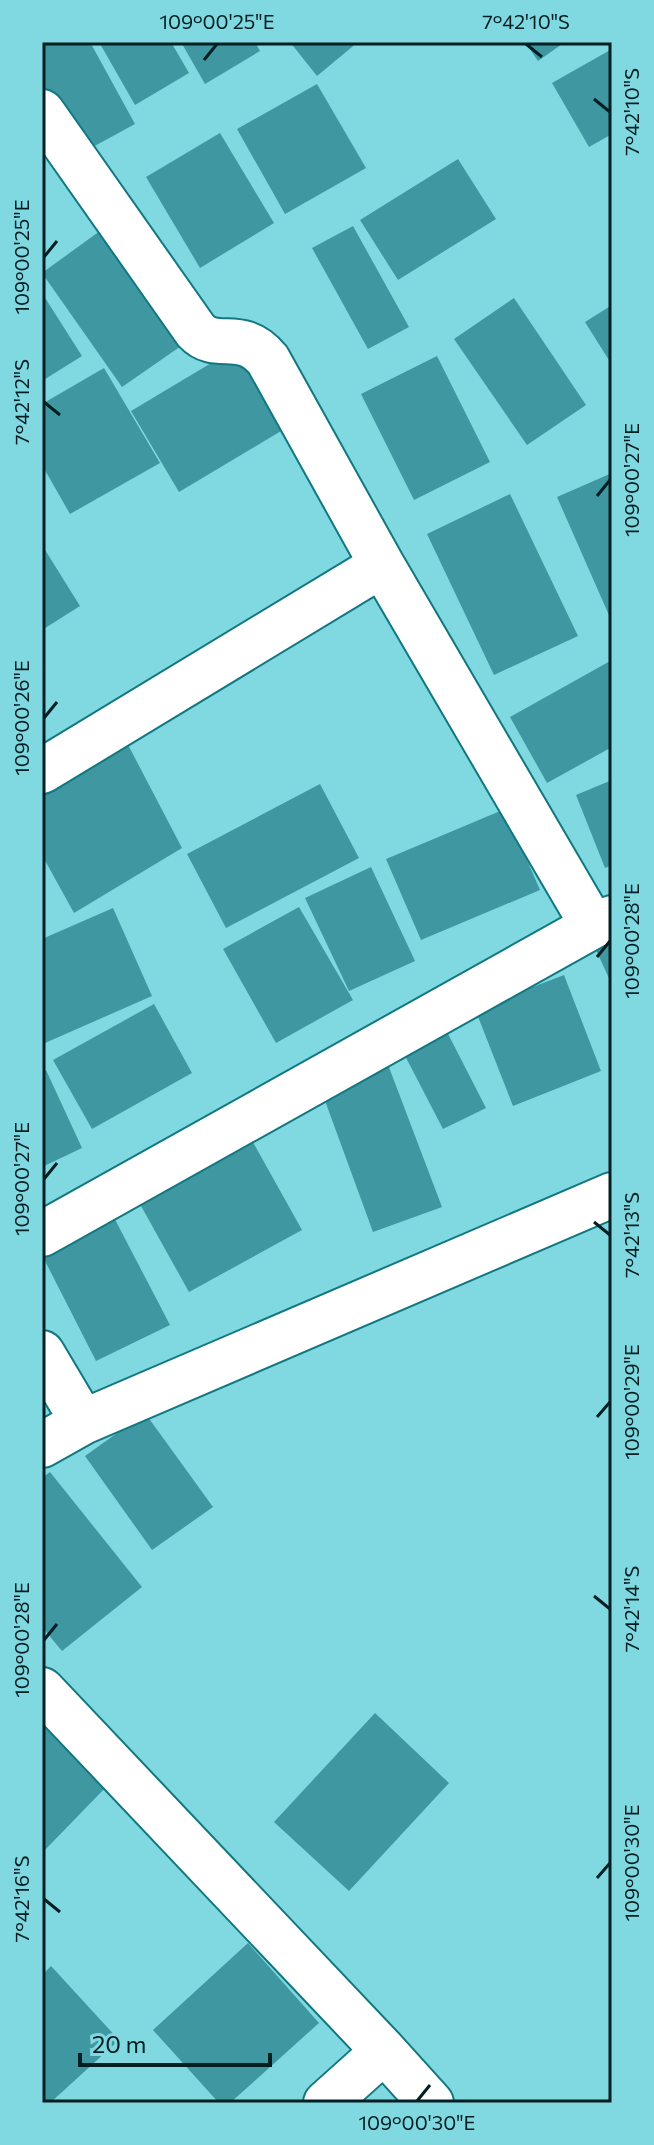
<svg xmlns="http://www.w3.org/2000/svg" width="654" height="2145" font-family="Commissioner,sans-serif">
  <rect width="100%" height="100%" fill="#80d8e1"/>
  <!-- building -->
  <path fill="#3f98a1" d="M 42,42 L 90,42 L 135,124 L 80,154 L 42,87 Z
    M 99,42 L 171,42 L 189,73 L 135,105 Z
    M 181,42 L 255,42 L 260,51 L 205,84 Z
    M 290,42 L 358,42 L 317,76 Z
    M 525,42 L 565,42 L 538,61 Z
    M 612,49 L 612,134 L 589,147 L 552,83 Z
    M 317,84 L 366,168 L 285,214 L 237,129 Z
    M 220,133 L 274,223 L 200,268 L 146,177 Z
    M 458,159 L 496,219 L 398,280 L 360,220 Z
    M 353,226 L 409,327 L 368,349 L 312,248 Z
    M 104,228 L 184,344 L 122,387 L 42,273 Z
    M 42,293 L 82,356 L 42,381 Z
    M 514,298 L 586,405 L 527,445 L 454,339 Z
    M 612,305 L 612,365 L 585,322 Z
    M 238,347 L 286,428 L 179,492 L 131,411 Z
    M 437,356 L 490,462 L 414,500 L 361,394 Z
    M 104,368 L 160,463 L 70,514 L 42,465 L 42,404 Z
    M 612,473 L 612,622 L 557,497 Z
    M 510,494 L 578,636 L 494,675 L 427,534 Z
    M 42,545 L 80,606 L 42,630 Z
    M 612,660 L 612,747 L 547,783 L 510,717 Z
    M 125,739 L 182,848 L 74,913 L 42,855 L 42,789 Z
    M 612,780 L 612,865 L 605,868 L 576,795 Z
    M 320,784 L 359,858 L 226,928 L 187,854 Z
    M 505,809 L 540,890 L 421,940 L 386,859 Z
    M 371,867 L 415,961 L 349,991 L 305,898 Z
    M 299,907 L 353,1000 L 276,1043 L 223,949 Z
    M 113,908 L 152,996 L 45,1043 L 42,1035 L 42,939 Z
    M 612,932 L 612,985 L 592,941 Z
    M 564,975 L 601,1071 L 513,1106 L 475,1009 Z
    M 154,1004 L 192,1073 L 92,1129 L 53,1060 Z
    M 444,1026 L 486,1108 L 443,1129 L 401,1048 Z
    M 387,1062 L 442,1207 L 373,1232 L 320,1087 Z
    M 46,1070 L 82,1148 L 42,1167 L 42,1072 Z
    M 249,1135 L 302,1230 L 189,1292 L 136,1197 Z
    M 108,1206 L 170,1325 L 96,1361 L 42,1255 Z
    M 145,1413 L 213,1507 L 152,1550 L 85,1456 Z
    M 50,1472 L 142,1587 L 62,1651 L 42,1627 L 42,1478 Z
    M 375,1713 L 449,1783 L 349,1891 L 274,1822 Z
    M 42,1720 L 108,1785 L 42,1853 Z
    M 248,1943 L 319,2023 L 230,2103 L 219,2103 L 153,2030 Z
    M 51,1966 L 119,2040 L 50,2103 L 42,2103 L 42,1975 Z"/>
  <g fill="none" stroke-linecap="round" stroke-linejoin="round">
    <defs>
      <path id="street" d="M 42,112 L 196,331 C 217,353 241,327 268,360 L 382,565 L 593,926
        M 42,771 L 382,565
        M 42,1234 L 593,926 L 612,918
        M 42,1353 L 83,1422
        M 42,1445 L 83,1422 L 612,1195
        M 42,1690 L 384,2051 L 326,2103
        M 384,2051 L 431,2103"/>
    </defs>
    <!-- street casing -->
    <use href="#street" stroke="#117780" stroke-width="48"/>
    <!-- street -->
    <use href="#street" stroke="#fff" stroke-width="44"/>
  </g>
  <!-- ticks -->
  <path fill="none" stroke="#031f22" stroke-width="3" d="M 526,44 L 542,57M 204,60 L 217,44M 594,99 L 610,112M 44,257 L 57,241M 44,402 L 60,415M 597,496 L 610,480M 44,718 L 57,702M 597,957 L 610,941M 44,1179 L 57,1163M 594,1222 L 610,1235M 597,1417 L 610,1402M 594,1596 L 610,1609M 44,1640 L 57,1624M 597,1878 L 610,1863M 44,1899 L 60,1912M 417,2101 L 430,2085"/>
  <!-- border -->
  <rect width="654" height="2145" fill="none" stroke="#80d8e1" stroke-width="88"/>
  <!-- scale -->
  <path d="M80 2053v12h190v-12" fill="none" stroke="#031f22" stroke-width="4"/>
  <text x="92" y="2053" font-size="24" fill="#031f22" stroke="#80d8e1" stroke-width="6" paint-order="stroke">20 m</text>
  <rect x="44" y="44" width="566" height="2057" fill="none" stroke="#031f22" stroke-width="3"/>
  <g font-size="20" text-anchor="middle" fill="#031f22">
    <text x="217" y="29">109°00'25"E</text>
    <text x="526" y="29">7°42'10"S</text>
    <text transform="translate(632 112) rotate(-90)" y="7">7°42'10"S</text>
    <text transform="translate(22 257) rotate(-90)" y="7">109°00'25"E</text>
    <text transform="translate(22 402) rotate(-90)" y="7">7°42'12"S</text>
    <text transform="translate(632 480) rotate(-90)" y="7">109°00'27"E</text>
    <text transform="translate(22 718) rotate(-90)" y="7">109°00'26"E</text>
    <text transform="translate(632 941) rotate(-90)" y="7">109°00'28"E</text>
    <text transform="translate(22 1179) rotate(-90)" y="7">109°00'27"E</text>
    <text transform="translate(632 1235) rotate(-90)" y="7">7°42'13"S</text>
    <text transform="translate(632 1402) rotate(-90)" y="7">109°00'29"E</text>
    <text transform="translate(632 1609) rotate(-90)" y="7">7°42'14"S</text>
    <text transform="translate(22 1640) rotate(-90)" y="7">109°00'28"E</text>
    <text transform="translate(632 1863) rotate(-90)" y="7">109°00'30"E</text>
    <text transform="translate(22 1899) rotate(-90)" y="7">7°42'16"S</text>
    <text x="417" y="2130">109°00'30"E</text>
  </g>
</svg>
